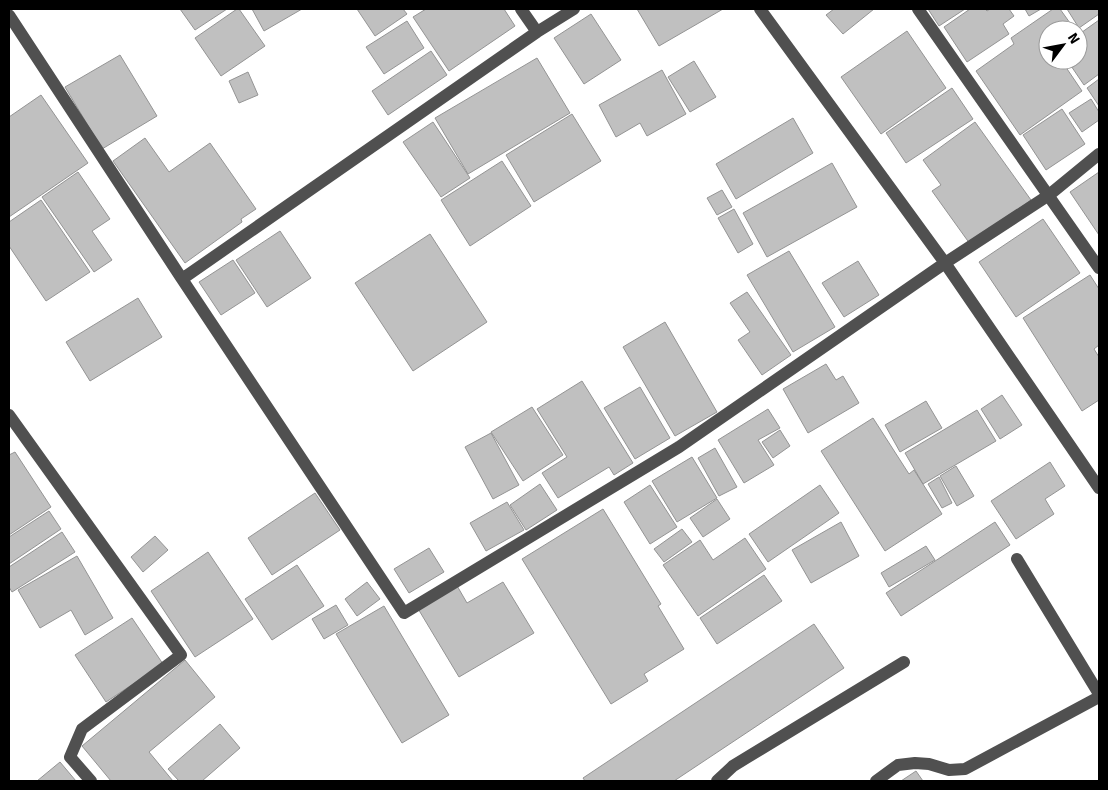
<svg xmlns="http://www.w3.org/2000/svg" width="1108" height="790" font-family="Signika,sans-serif">
  <rect width="100%" height="100%" fill="#fff"/>
  <!-- building -->
  <path fill="#c0c0c0" stroke="#949494" d="M 180,9 L 227,9 L 195,30 Z
    M 237,9 L 239,9 L 265,46 L 221,76 L 195,38 Z
    M 252,9 L 302,9 L 264,31 Z
    M 357,9 L 403,9 L 407,14 L 375,36 Z
    M 426,9 L 504,9 L 515,26 L 449,71 L 413,17 Z
    M 637,9 L 723,9 L 659,46 Z
    M 834,9 L 874,9 L 843,34 L 826,15 Z
    M 928,9 L 965,9 L 939,26 Z
    M 970,9 L 985,9 L 987,11 L 990,9 L 1009,9 L 1014,16 L 1003,24 L 1009,34 L 967,62 L 944,27 Z
    M 1025,9 L 1041,9 L 1029,16 Z
    M 1053,9 L 1060,9 L 1075,30 L 1048,30 L 1048,60 L 1061,60 L 1082,91 L 1020,135 L 976,71 L 1014,44 L 1011,38 Z
    M 1067,9 L 1099,9 L 1099,14 L 1079,28 Z
    M 591,14 L 621,60 L 584,84 L 554,38 Z
    M 1099,20 L 1099,74 L 1084,85 L 1067,60 L 1078,60 L 1078,35 Z
    M 407,21 L 424,48 L 384,74 L 366,47 Z
    M 907,31 L 946,88 L 881,134 L 841,77 Z
    M 431,51 L 447,75 L 388,115 L 372,91 Z
    M 120,55 L 157,116 L 102,149 L 65,87 Z
    M 537,58 L 570,113 L 468,174 L 435,118 Z
    M 694,61 L 716,97 L 690,112 L 668,77 Z
    M 662,70 L 686,114 L 647,136 L 640,123 L 616,137 L 599,105 Z
    M 248,72 L 258,95 L 239,103 L 229,81 Z
    M 1099,79 L 1099,106 L 1087,88 Z
    M 952,88 L 973,119 L 906,163 L 886,133 Z
    M 41,95 L 88,163 L 9,217 L 9,117 Z
    M 1091,99 L 1099,112 L 1099,120 L 1082,132 L 1069,113 Z
    M 1062,109 L 1085,144 L 1046,170 L 1023,135 Z
    M 572,114 L 601,161 L 534,202 L 506,155 Z
    M 793,118 L 813,153 L 736,199 L 716,164 Z
    M 433,122 L 470,178 L 441,197 L 403,142 Z
    M 975,122 L 1031,200 L 970,244 L 932,191 L 941,185 L 923,160 Z
    M 145,138 L 169,172 L 210,143 L 256,209 L 241,219 L 242,222 L 185,263 L 113,161 Z
    M 502,161 L 531,206 L 470,246 L 441,200 Z
    M 832,163 L 857,207 L 767,257 L 743,213 Z
    M 78,172 L 110,219 L 92,231 L 112,260 L 94,272 L 42,197 Z
    M 1099,172 L 1099,235 L 1070,192 Z
    M 722,190 L 732,207 L 717,215 L 707,198 Z
    M 41,200 L 90,272 L 46,301 L 9,246 L 9,222 Z
    M 734,209 L 753,244 L 738,253 L 718,218 Z
    M 1043,219 L 1080,273 L 1016,317 L 979,262 Z
    M 280,231 L 311,278 L 267,307 L 236,260 Z
    M 430,234 L 487,322 L 413,371 L 355,283 Z
    M 789,251 L 835,327 L 793,352 L 747,275 Z
    M 233,260 L 255,293 L 221,315 L 199,282 Z
    M 858,261 L 879,295 L 844,317 L 822,283 Z
    M 1090,275 L 1099,289 L 1099,345 L 1094,349 L 1099,357 L 1099,400 L 1082,411 L 1023,318 Z
    M 747,292 L 791,355 L 762,375 L 738,340 L 750,332 L 730,303 Z
    M 138,298 L 162,337 L 90,381 L 66,342 Z
    M 665,322 L 717,412 L 675,436 L 623,347 Z
    M 826,364 L 836,380 L 843,376 L 859,403 L 808,433 L 783,389 Z
    M 582,381 L 633,463 L 614,475 L 609,467 L 558,498 L 542,473 L 567,457 L 537,409 Z
    M 640,387 L 670,438 L 635,459 L 604,408 Z
    M 1002,395 L 1022,425 L 1000,439 L 981,409 Z
    M 926,401 L 942,428 L 900,452 L 885,425 Z
    M 532,407 L 563,455 L 523,481 L 491,432 Z
    M 768,409 L 780,428 L 758,440 L 774,465 L 744,483 L 718,440 Z
    M 977,410 L 996,441 L 923,484 L 905,453 Z
    M 873,418 L 909,474 L 914,470 L 942,514 L 885,551 L 821,451 Z
    M 780,430 L 790,446 L 773,458 L 762,442 Z
    M 491,433 L 519,485 L 493,499 L 465,447 Z
    M 715,448 L 737,487 L 719,496 L 698,458 Z
    M 15,452 L 51,507 L 9,535 L 9,455 Z
    M 692,457 L 717,498 L 677,522 L 652,481 Z
    M 1050,462 L 1065,486 L 1045,499 L 1054,514 L 1016,539 L 991,501 Z
    M 956,466 L 974,496 L 957,506 L 940,476 Z
    M 939,477 L 952,503 L 942,508 L 928,484 Z
    M 540,484 L 557,510 L 526,530 L 510,505 Z
    M 650,485 L 677,527 L 650,544 L 624,502 Z
    M 820,485 L 839,513 L 768,562 L 749,534 Z
    M 315,493 L 340,530 L 272,575 L 248,538 Z
    M 717,499 L 730,519 L 703,537 L 690,518 Z
    M 507,502 L 524,530 L 486,551 L 470,523 Z
    M 603,509 L 661,604 L 658,606 L 684,649 L 644,674 L 648,681 L 611,704 L 522,559 Z
    M 49,511 L 61,529 L 9,564 L 9,537 Z
    M 841,522 L 859,556 L 811,583 L 792,550 Z
    M 995,522 L 1010,545 L 901,616 L 886,593 Z
    M 682,529 L 692,542 L 664,562 L 654,549 Z
    M 62,532 L 75,552 L 12,592 L 9,587 L 9,567 Z
    M 155,536 L 168,550 L 143,572 L 131,557 Z
    M 745,538 L 766,569 L 698,616 L 663,565 L 700,540 L 713,560 Z
    M 926,546 L 935,560 L 889,587 L 881,573 Z
    M 429,548 L 444,572 L 409,593 L 394,569 Z
    M 208,552 L 253,619 L 195,657 L 151,591 Z
    M 77,556 L 113,618 L 85,635 L 71,610 L 40,628 L 18,590 Z
    M 297,565 L 324,606 L 272,640 L 245,599 Z
    M 764,575 L 782,601 L 717,644 L 700,618 Z
    M 367,582 L 380,599 L 357,616 L 345,599 Z
    M 503,582 L 534,633 L 459,677 L 417,607 L 456,584 L 467,603 Z
    M 336,605 L 348,625 L 324,639 L 312,619 Z
    M 384,606 L 449,715 L 402,743 L 336,634 Z
    M 132,618 L 163,664 L 106,702 L 75,655 Z
    M 814,624 L 844,668 L 674,781 L 585,781 L 583,778 Z
    M 185,660 L 215,697 L 149,752 L 173,781 L 111,781 L 82,746 Z
    M 220,724 L 240,748 L 202,781 L 179,781 L 168,769 Z
    M 60,762 L 76,781 L 37,781 Z
    M 916,771 L 923,781 L 901,781 Z"/>
  <g fill="none" stroke-linecap="round" stroke-linejoin="round">
    <!-- minor -->
    <path stroke="#505050" stroke-width="12" d="M 521,9 L 537,32
      M 760,9 L 945,263 L 1099,488
      M 918,9 L 1099,268
      M 9,15 L 182,279 L 537,32 L 574,9
      M 182,279 L 404,613 L 679,447 L 945,263 L 1049,195 L 1099,154
      M 9,415 L 181,655 L 82,729 L 70,757 L 91,781
      M 1017,559 L 1099,694
      M 717,781 L 733,766 L 904,662
      M 876,781 L 898,765 L 915,763 L 929,764 L 949,770 L 965,769 L 1099,697"/>
  </g>
  <!-- border -->
  <rect width="1108" height="790" fill="none" stroke="#000000" stroke-width="20"/>
  <!-- north arrow -->
  <g transform="translate(1063 45) rotate(58)"><circle r="24" fill="#ffffff" stroke="#999999"/>
  <path d="M0-4L9 19L0 12L-9 19Z" fill="#000000"/>
  <text y="-8" font-size="14" font-weight="bold" text-anchor="middle" fill="#000000">N</text>
  </g>
</svg>
